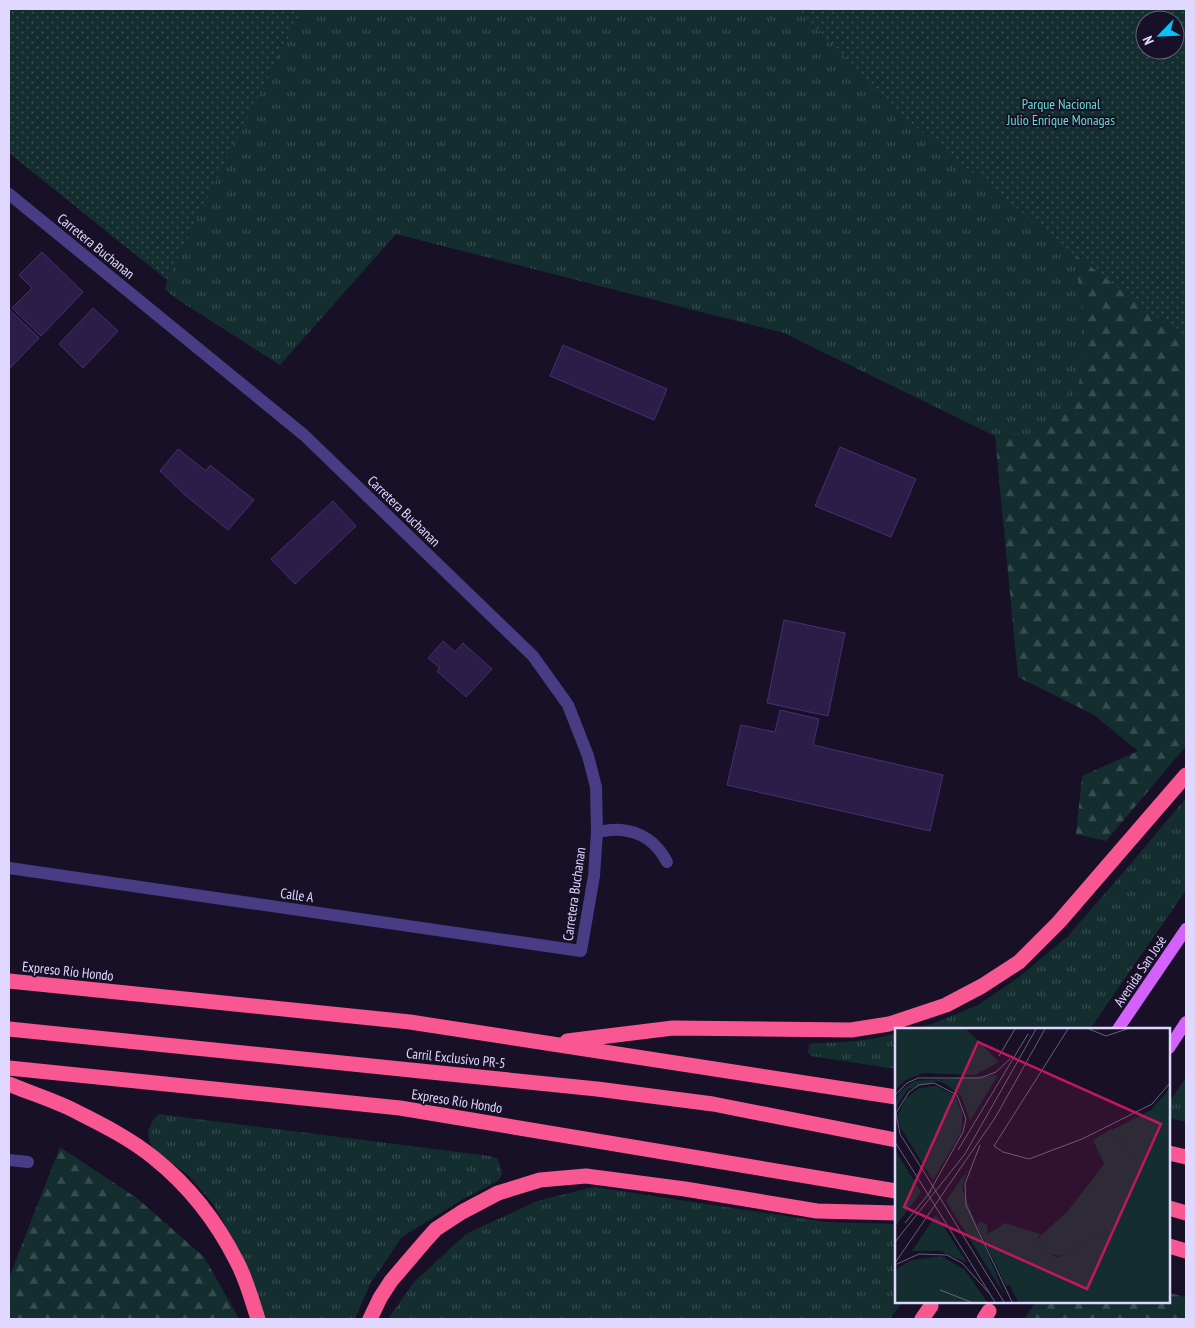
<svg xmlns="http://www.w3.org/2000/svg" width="1195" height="1328" font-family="'PT Sans Narrow',sans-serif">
  <defs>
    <pattern id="grass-tufts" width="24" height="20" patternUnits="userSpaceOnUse" patternTransform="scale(1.25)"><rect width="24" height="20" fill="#142e30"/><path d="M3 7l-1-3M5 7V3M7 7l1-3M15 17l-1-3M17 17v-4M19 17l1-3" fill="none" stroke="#364c4f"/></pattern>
    <pattern id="forest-firs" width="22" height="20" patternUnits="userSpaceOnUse" patternTransform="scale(1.25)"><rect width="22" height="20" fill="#142e30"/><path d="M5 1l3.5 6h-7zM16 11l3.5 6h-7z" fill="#364c4f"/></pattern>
    <pattern id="park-dots" width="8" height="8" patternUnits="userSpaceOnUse" patternTransform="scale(1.25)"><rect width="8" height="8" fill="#142e30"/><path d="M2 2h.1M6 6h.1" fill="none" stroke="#364c4f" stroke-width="1.8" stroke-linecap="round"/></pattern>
  </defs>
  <rect width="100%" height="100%" fill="#171027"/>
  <!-- grass -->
  <path fill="url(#grass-tufts)" d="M 236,9 L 878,9 L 1075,255 L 1085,338 L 1078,390 L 1031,440 L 995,436 L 784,333 L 396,234 L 280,365 L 180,301 L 165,290 L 167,280 Z
    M 1186,798 L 1186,890 L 1090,1029 L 910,1029 L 932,1024 L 978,1005 L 1019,977 L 1067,937 L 1128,867 Z
    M 896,1033 L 896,1069 L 811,1056 L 808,1052 L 809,1045 L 813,1043 C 841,1043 869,1041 896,1033 Z
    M 1186,1077 L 1186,1122 L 1169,1118 L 1169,1103 Z
    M 158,1114 L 490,1156 L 498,1159 L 502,1174 L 498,1181 L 463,1199 L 402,1237 L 370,1284 L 355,1319 L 265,1319 L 257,1291 L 232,1237 L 213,1204 L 188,1175 L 155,1150 L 150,1143 L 148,1132 L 152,1122 Z
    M 594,1187 L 826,1222 L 896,1224 L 896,1302 L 902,1302 L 890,1319 L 388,1319 L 414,1282 L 466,1234 L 537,1201 Z"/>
  <!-- forest -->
  <path fill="url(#forest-firs)" fill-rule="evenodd" d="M 878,9 L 1186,9 L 1186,746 L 1106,841 L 1076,834 L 1082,776 L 1138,751 L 1094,715 L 1018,677 L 995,436 L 1031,440 L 1078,390 L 1085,338 L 1075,255 ZM 1145,20 L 1175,20 L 1175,50 L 1145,50 Z
    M 60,1147 L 138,1199 L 204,1257 L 236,1313 L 238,1319 L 9,1319 L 9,1278 Z
    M 1169,1293 L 1186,1297 L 1186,1319 L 1024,1319 L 1036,1302 L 1169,1302 Z"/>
  <!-- park -->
  <path fill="url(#park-dots)" fill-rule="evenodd" d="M 9,9 L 303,9 L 243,126 L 167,280 L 9,153 Z
    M 799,9 L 1186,9 L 1186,339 L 1075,255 L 895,110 ZM 1145,20 L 1175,20 L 1175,50 L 1145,50 Z"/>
  <!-- building -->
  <path fill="#2b1d47" stroke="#453072" d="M 42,252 L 83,292 L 41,336 L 12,308 L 32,288 L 19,275 Z
    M 93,308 L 118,331 L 83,368 L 59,344 Z
    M 9,309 L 39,338 L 9,369 Z
    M 563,345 L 667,389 L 654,420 L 550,376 Z
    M 840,447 L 916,479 L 891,537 L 815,506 Z
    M 178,449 L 206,471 L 210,465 L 254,500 L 228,530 L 185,495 L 160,471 Z
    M 333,501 L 356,526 L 295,584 L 271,559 Z
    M 784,620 L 845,633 L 828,716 L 767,703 Z
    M 443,641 L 455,652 L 463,643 L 492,669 L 466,697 L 437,671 L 440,668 L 428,658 Z
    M 780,710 L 819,719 L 813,745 L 943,775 L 930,831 L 727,785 L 741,725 L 775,732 Z"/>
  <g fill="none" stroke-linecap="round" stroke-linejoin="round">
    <!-- lane -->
    <path stroke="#483d84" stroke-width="12" d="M 597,832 C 605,831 613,829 621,830 C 643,832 657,843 667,862"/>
    <!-- street -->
    <path stroke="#483d84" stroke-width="12" d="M 9,194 L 304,435 L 533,656 L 568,705 L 588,756 L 596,787 L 597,832 L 594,876 L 581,951 L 9,868
      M 9,1160 L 28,1162"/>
    <!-- primary -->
    <path stroke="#d462fa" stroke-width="12" d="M 1118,1029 L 1186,929
      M 1169,1048 L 1186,1022"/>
    <!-- highway -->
    <path stroke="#f95791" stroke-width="15" d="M 9,981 L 410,1022 L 896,1097
      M 9,1029 L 597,1089 L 713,1104 L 896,1140
      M 567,1041 L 673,1028 L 851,1030 L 889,1024 L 946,1005 L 982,986 L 1019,962 L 1059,922 L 1186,775
      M 9,1068 L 400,1108 L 896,1191
      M 9,1084 C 32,1094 57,1101 79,1113 C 105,1126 132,1140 154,1158 C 189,1186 217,1222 237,1262 C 246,1278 252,1301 258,1319
      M 1169,1153 L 1186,1157
      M 1169,1208 L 1186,1213
      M 1169,1246 L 1186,1251
      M 370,1319 L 380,1298 L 391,1281 L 426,1240 L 436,1229 L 462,1212 L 498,1193 L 540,1180 L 586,1176 L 685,1189 L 817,1211 L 896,1213
      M 922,1319 L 931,1306
      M 984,1319 L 989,1311"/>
  </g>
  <g text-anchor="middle" stroke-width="4" stroke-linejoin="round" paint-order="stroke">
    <!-- park labels -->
    <g font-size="14" fill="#65dccd" stroke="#171027">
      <text x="1061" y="109">Parque Nacional<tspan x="1061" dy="16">Julio Enrique Monagas</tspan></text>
    </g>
    <!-- street labels -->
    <g font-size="14" fill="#e0d7fe" stroke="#171027">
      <text transform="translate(96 246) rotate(39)" y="5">Carretera Buchanan</text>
      <text transform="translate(404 511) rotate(44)" y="5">Carretera Buchanan</text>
      <text transform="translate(574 894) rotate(-82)" y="5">Carretera Buchanan</text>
      <text transform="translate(297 895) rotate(8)" y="5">Calle A</text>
      <text transform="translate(68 971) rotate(6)" y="5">Expreso Río Hondo</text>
      <text transform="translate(1140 971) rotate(-56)" y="5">Avenida San José</text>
      <text transform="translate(456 1058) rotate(6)" y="5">Carril Exclusivo PR-5</text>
      <text transform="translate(457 1101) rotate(9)" y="5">Expreso Río Hondo</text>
    </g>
  </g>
  <!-- overview -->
  <g transform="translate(895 1028)">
    <rect width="275" height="275" fill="#171027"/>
    <path d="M 101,47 L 102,49 L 75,93 L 66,68 L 49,55 L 41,53 L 13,61 L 0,81 L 4,64 L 19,53 ZM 41,58 L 60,68 L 67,84 L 67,96 L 66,105 L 38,152 L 5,99 L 3,87 L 11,70 L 24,60 ZM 216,101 L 264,145 L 268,183 L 165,228 L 153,225 L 146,221 L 142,211 L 172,184 L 209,136 L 198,112 ZM 72,143 L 67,161 L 109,266 L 51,173 ZM 41,187 L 71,233 L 71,234 L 45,223 L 17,223 Z" fill="#142e30"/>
    <path d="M 0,1 L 71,1 L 104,34 L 80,47 L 28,45 L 9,53 L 0,62 ZM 0,122 L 26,164 L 0,199 ZM 85,193 L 92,197 L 93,206 L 110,195 L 145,206 L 142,211 L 146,221 L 153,225 L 275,274 L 123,274 L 115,257 L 111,258 L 82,197 ZM 46,228 L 70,242 L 92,274 L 0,274 L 0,244 L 4,239 L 17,232 Z" fill="#142e30"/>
    <path d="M 275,60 L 275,274 L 123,274 L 115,256 L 196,212 L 234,198 L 256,179 L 260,155 L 217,102 L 256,82 Z" fill="#142e30"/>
    <path fill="none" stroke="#67607d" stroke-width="1" d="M 173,1 L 99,118 L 108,124 L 134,131 L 187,111 L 257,76 L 275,55M 194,1 L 211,8 L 232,1M 104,28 L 120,1M 0,67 L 12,55 L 23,50 L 85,50 L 101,44 L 115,31M 0,114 L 24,152M 85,117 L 70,156 L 71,177 L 117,274M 63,122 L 133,6M 29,144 L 109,274M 29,144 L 5,106 L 1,85 L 14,64 L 24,57 L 39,55 L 62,67 L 71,91 L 68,104 L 34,165M 24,152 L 100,274M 10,195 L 36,163M 0,214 L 70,126 L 141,1M 0,235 L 100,90 L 150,1M 2,236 L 24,226 L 52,227 L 67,235 L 95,266M 45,262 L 76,274"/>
    <path fill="#c2185b" fill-opacity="0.15" stroke="#c2185b" stroke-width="2.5" d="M 83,14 L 266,96 L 192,261 L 9,179 Z"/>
    <rect width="275" height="275" fill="none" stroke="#e0d7fe" stroke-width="2.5"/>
  </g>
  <!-- border -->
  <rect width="1195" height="1328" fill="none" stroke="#e0d7fe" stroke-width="20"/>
  <!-- north arrow -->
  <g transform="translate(1160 35) rotate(246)"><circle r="24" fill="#171027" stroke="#67607d"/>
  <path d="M0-4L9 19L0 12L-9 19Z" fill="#0ac2f7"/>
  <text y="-8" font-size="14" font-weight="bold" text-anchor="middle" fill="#e0d7fe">N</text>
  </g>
</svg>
